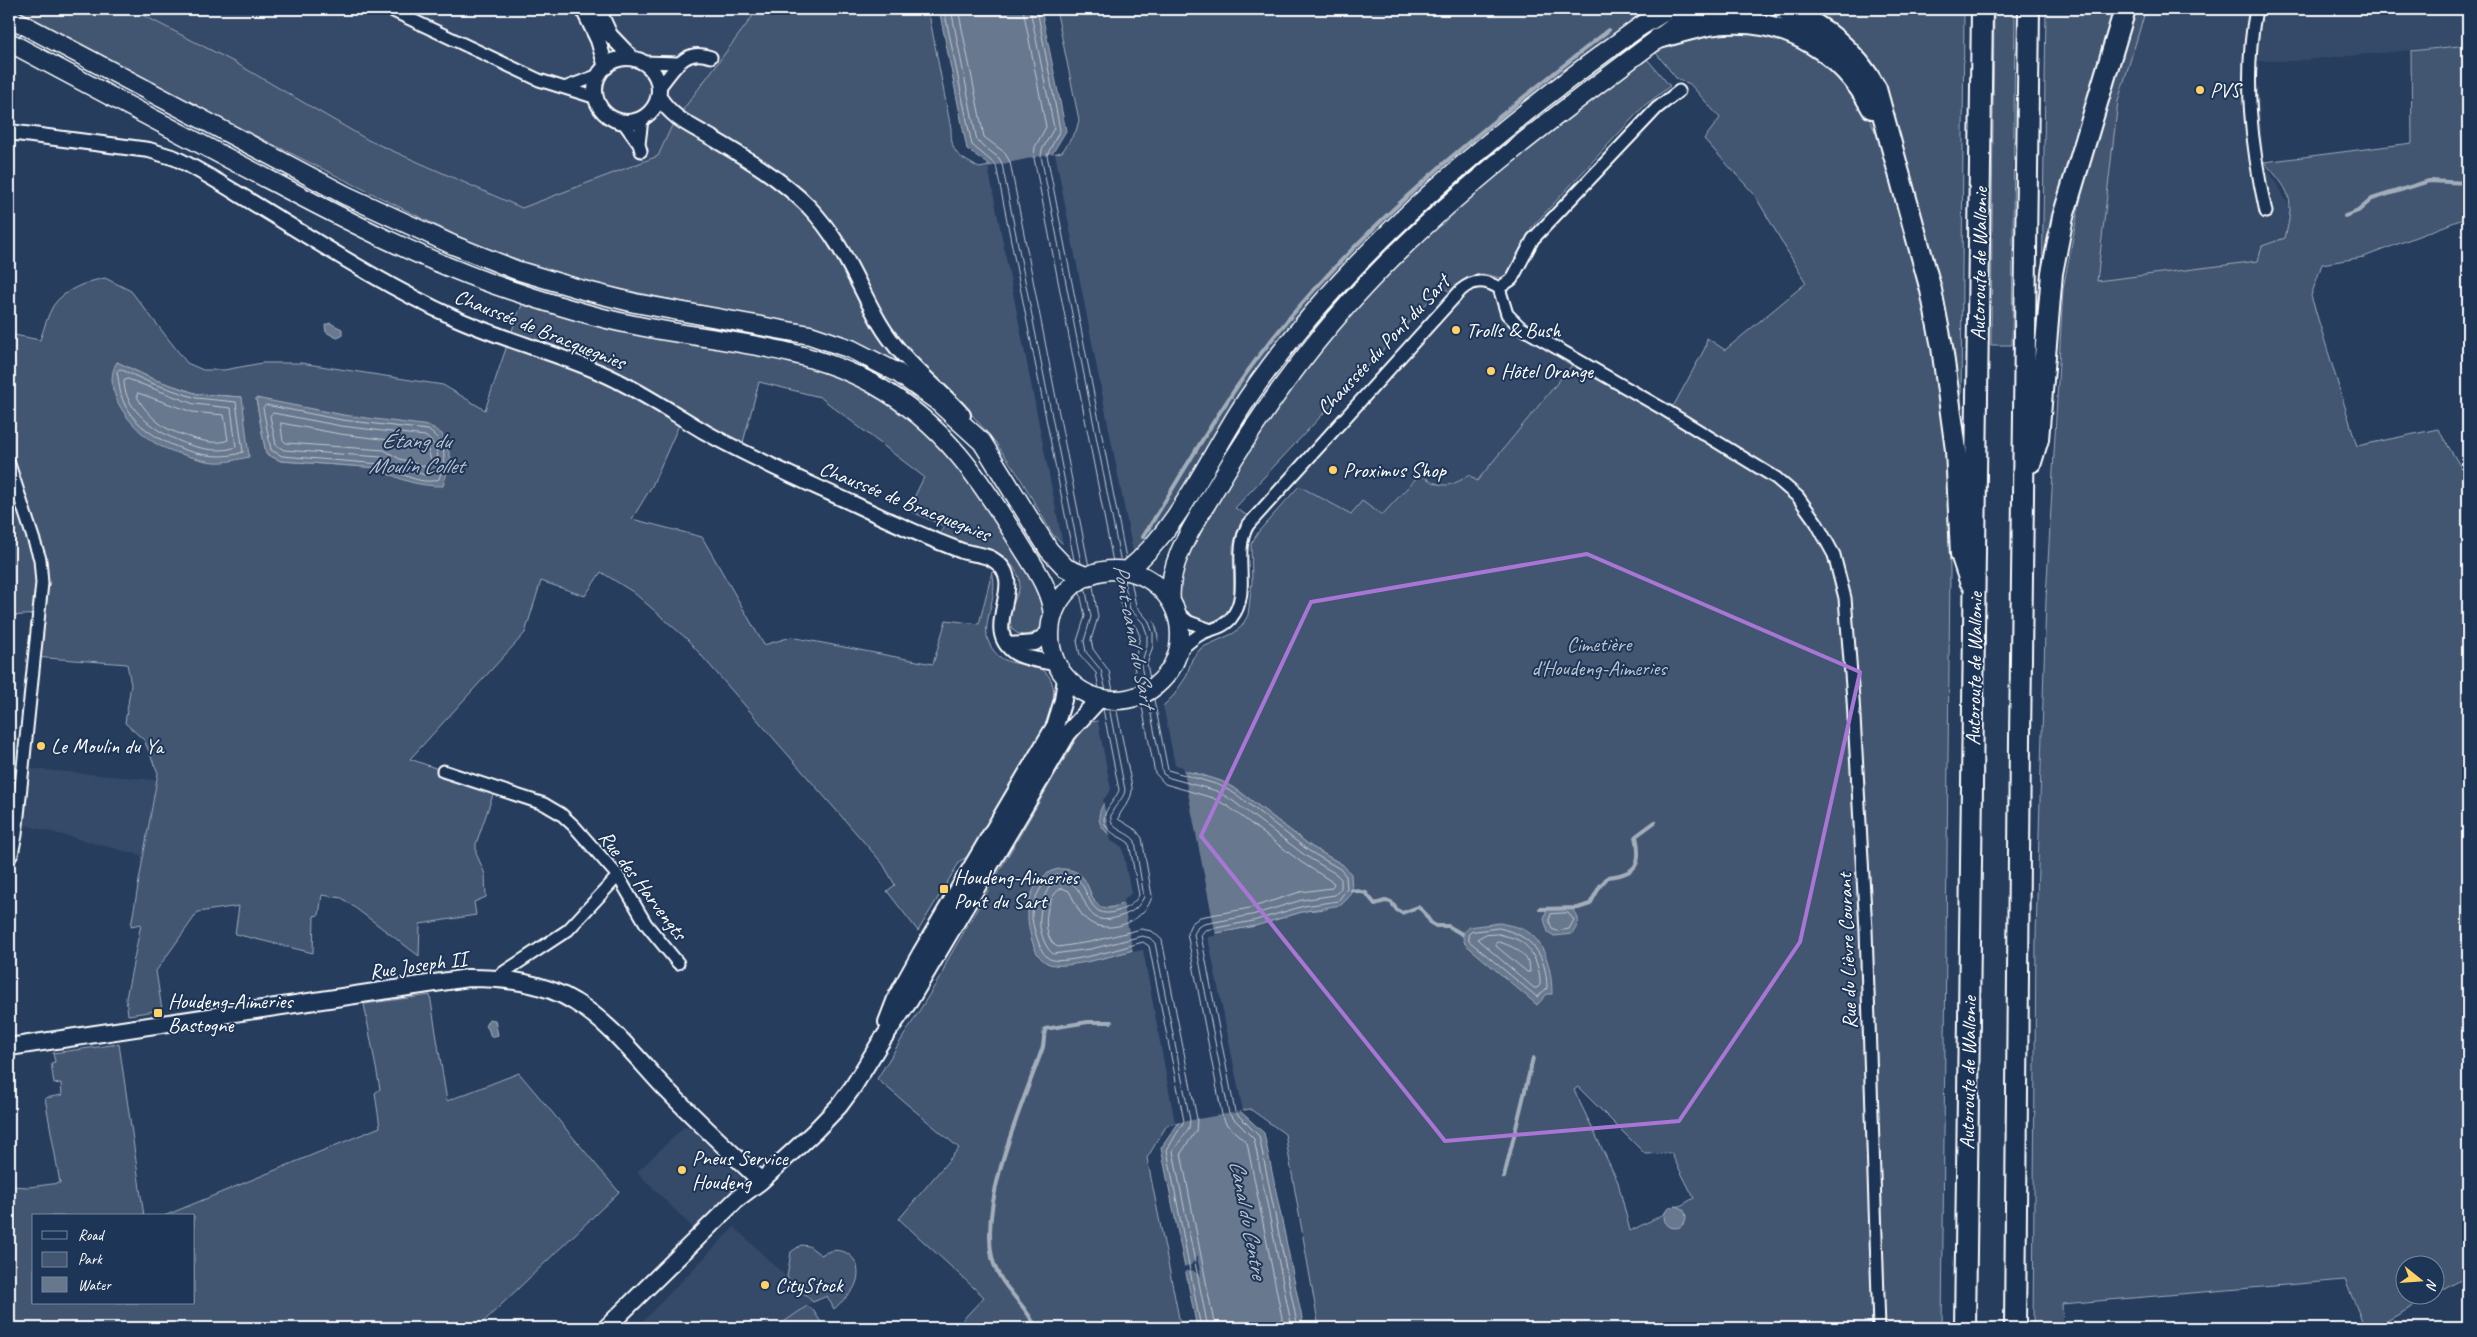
<svg xmlns="http://www.w3.org/2000/svg" width="2477" height="1337" font-family="Caveat,sans-serif">
  <rect width="100%" height="100%" fill="#263d5e"/>
  <filter id="ink" filterUnits="userSpaceOnUse"><feTurbulence type="fractalNoise" baseFrequency=".02" numOctaves="2"/><feDisplacementMap in="SourceGraphic" scale="10" xChannelSelector="R" yChannelSelector="G"/><feConvolveMatrix kernelMatrix="1 2 1 2 8 2 1 2 1" color-interpolation-filters="sRGB"/></filter>
  <g filter="url(#ink)">
    <!-- built -->
    <path fill="#344a68" d="M 131,9 L 758,9 L 674,121 L 658,156 L 523,208 L 368,140 L 234,62 Z
      M 2136,9 L 2468,9 L 2468,45 L 2292,61 L 2256,61 L 2264,162 L 2322,264 L 2096,281 L 2074,227 Z
      M 1476,289 L 1487,289 L 1494,292 L 1501,315 L 1518,331 L 1573,363 L 1477,482 L 1469,475 L 1456,484 L 1442,486 L 1433,483 L 1419,474 L 1382,515 L 1351,514 L 1294,483 L 1462,297 Z
      M 22,768 L 156,780 L 143,856 L 17,823 Z
      M 684,1127 L 691,1129 L 741,1178 L 737,1185 L 694,1229 L 637,1172 Z
      M 734,1227 L 813,1302 L 775,1328 L 641,1328 L 638,1326 Z"/>
    <!-- green -->
    <path fill="#425672" stroke="#a0aab8" fill-rule="evenodd" d="M 16,9 L 131,9 L 234,62 L 368,140 L 522,208 L 658,156 L 674,121 L 709,142 L 790,195 L 829,238 L 916,375 L 813,328 L 595,284 L 536,266 L 470,242 L 240,128 Z
      M 758,9 L 928,9 L 951,129 C 951,155 959,156 979,168 L 1062,152 L 1076,131 L 1079,120 L 1056,9 L 1643,9 L 1641,13 L 1542,90 L 1437,179 L 1229,413 L 1149,542 L 1122,563 L 1087,565 L 1053,535 L 1019,476 L 996,443 L 968,410 L 947,389 L 921,368 L 883,322 L 860,268 L 820,213 L 679,115 Z
      M 1713,9 C 1739,9 1772,4 1795,20 C 1803,26 1811,34 1818,41 L 1697,23 L 1706,13 Z
      M 1796,9 L 1964,9 L 1961,406 L 1884,90 Z
      M 1994,9 L 2015,9 L 2012,345 L 1991,345 Z
      M 2046,9 L 2117,9 L 2042,294 Z
      M 2136,9 L 2146,9 L 2118,101 L 2097,281 L 2258,261 L 2262,246 L 2285,238 C 2295,198 2291,192 2264,162 L 2412,143 L 2411,51 L 2468,45 L 2468,217 L 2364,257 L 2322,264 L 2311,296 L 2357,446 L 2438,429 L 2468,479 L 2468,1276 L 2374,1328 L 2365,1328 L 2345,1280 L 2062,1304 L 2063,1328 L 2033,1328 L 2036,935 L 2046,599 L 2063,289 L 2086,170 ZM 2404,1264 L 2434,1264 L 2434,1294 L 2404,1294 Z
      M 1728,29 L 1788,37 L 1826,59 L 1867,114 L 1882,147 L 1922,301 L 1938,373 L 1946,444 L 1950,570 L 1942,1328 L 1319,1328 L 1285,1134 L 1250,1109 L 1167,1125 L 1147,1158 L 1181,1328 L 955,1328 L 984,1297 L 899,1219 L 959,1148 L 877,1079 L 942,974 L 947,961 L 1070,749 L 1086,723 L 1159,710 L 1174,695 L 1186,677 L 1192,659 L 1201,648 L 1234,633 L 1242,626 L 1248,615 L 1252,582 L 1251,544 L 1259,531 L 1299,486 L 1351,514 L 1362,501 L 1382,515 L 1420,474 C 1440,488 1448,489 1469,475 L 1477,481 L 1576,360 L 1665,409 L 1674,405 L 1705,348 L 1707,338 L 1725,350 L 1806,283 L 1754,194 L 1704,139 L 1720,118 L 1690,84 L 1676,78 L 1656,53 L 1681,39 ZM 1193,772 L 1221,781 L 1239,791 L 1312,847 L 1343,865 L 1327,909 L 1305,911 L 1255,926 L 1160,943 L 1094,960 L 1084,879 L 1094,900 L 1101,907 C 1125,910 1131,898 1143,880 L 1140,854 ZM 1578,1087 L 1645,1154 L 1671,1153 L 1694,1198 L 1680,1206 L 1669,1207 L 1664,1214 L 1630,1231 L 1618,1182 L 1574,1090 Z
      M 1647,59 L 1670,86 L 1644,106 L 1531,228 L 1532,236 L 1511,276 C 1499,282 1487,271 1475,275 C 1465,278 1458,286 1452,293 L 1442,287 L 1235,508 L 1248,516 L 1237,533 L 1233,546 L 1234,599 L 1229,610 L 1213,623 C 1156,613 1184,561 1202,528 C 1254,434 1316,345 1392,269 C 1470,191 1558,124 1647,59 Z
      M 105,278 L 131,291 L 187,363 L 203,370 L 224,370 L 262,363 L 301,363 L 443,385 L 485,410 L 517,316 L 523,303 L 805,364 C 850,379 891,400 927,432 C 954,457 1042,577 1044,611 C 1045,617 1043,623 1040,629 C 1029,638 1009,638 1010,618 C 1010,597 1033,586 1008,561 C 992,545 960,544 939,536 L 944,526 L 908,510 L 924,477 L 820,397 L 759,382 L 741,450 L 682,418 L 652,486 L 632,519 L 702,537 L 764,645 L 791,637 L 933,664 L 946,620 L 979,624 L 992,572 C 1000,596 980,623 989,643 C 1004,674 1032,657 1046,673 C 1053,679 1055,692 1053,701 C 1049,724 1034,745 1022,765 C 1004,796 985,826 967,857 L 960,861 L 918,931 L 887,891 L 895,885 L 883,864 L 687,639 L 633,592 L 601,572 L 585,596 L 541,581 L 525,633 L 410,759 L 495,789 L 476,844 L 476,853 L 485,874 L 486,897 L 474,902 L 476,915 L 420,924 L 419,956 L 342,898 L 322,895 L 319,915 L 314,916 L 313,953 L 235,934 L 239,906 L 198,912 L 156,971 L 162,1010 L 128,1015 L 126,998 L 141,924 L 131,926 L 158,773 L 144,740 L 125,723 L 131,685 L 127,664 L 34,657 L 39,614 L 9,616 L 9,334 L 40,340 C 44,329 47,316 53,306 C 63,290 88,281 105,278 ZM 117,362 L 153,379 L 198,394 L 242,397 L 113,391 L 113,377 ZM 256,399 L 343,415 L 391,476 L 380,468 L 281,461 L 266,454 Z
      M 430,995 L 447,1101 L 519,1073 L 619,1192 L 477,1328 L 9,1328 L 9,1186 L 29,1187 L 60,1183 L 45,1098 L 62,1095 L 61,1083 L 54,1084 L 51,1063 L 55,1062 L 53,1053 L 119,1044 L 144,1216 L 34,1216 L 34,1303 L 194,1303 L 194,1216 L 164,1216 L 380,1127 L 375,1093 L 380,1089 L 364,1004 Z
      M 801,1245 L 809,1246 L 821,1255 C 846,1240 867,1264 854,1288 C 849,1296 840,1303 834,1309 L 827,1296 L 813,1302 L 787,1277 L 791,1252 Z
      M 807,1306 L 813,1310 L 825,1328 L 775,1328 Z"/>
    <!-- water -->
    <path fill="#67788e" stroke="#a4aebb" d="M 939,9 L 1041,9 L 1066,131 L 1052,154 L 1141,604 C 1159,624 1162,636 1153,661 L 1172,767 L 1221,781 L 1239,791 L 1312,847 L 1343,865 L 1351,874 L 1352,890 L 1349,897 L 1341,905 L 1305,911 L 1255,926 L 1206,935 L 1240,1111 L 1264,1133 L 1304,1328 L 1197,1328 L 1161,1148 L 1179,1122 L 1144,947 C 1125,952 1063,972 1047,963 C 1035,957 1031,939 1029,927 C 1026,912 1029,892 1040,880 C 1046,873 1055,868 1064,869 C 1094,871 1085,900 1101,907 C 1106,909 1112,908 1116,906 C 1125,903 1129,901 1134,893 L 1125,845 C 1097,829 1089,817 1114,791 L 991,166 L 967,149 Z
      M 330,323 L 342,329 L 342,336 L 337,338 L 326,332 L 325,325 Z
      M 117,362 L 153,379 L 198,394 L 242,397 L 249,457 C 238,459 226,463 215,462 C 204,462 170,451 160,446 C 134,432 99,391 117,362 Z
      M 256,398 L 343,415 L 430,426 L 442,434 L 451,458 L 443,486 C 420,486 399,481 380,468 L 281,461 L 266,454 Z
      M 1571,908 C 1581,919 1580,922 1572,934 L 1554,936 L 1548,932 L 1544,919 L 1547,909 Z
      M 1500,923 C 1507,925 1516,926 1523,929 C 1546,940 1552,972 1552,994 L 1547,994 L 1537,1005 L 1465,944 L 1462,934 L 1468,927 Z
      M 489,1019 L 495,1020 L 498,1035 L 491,1037 L 488,1028 L 485,1026 Z
      M1664 1217a11 11 0 1 1 22 0a11 11 0 1 1-22 0Z"/>
    <!-- pier -->
    <path fill="#263d5e" d="M 1055,153 L 1143,603 L 1152,613 L 1160,651 L 1155,664 L 1175,765 L 1183,767 L 1216,936 L 1208,937 L 1243,1111 L 1175,1123 L 1143,950 L 1133,952 L 1123,901 L 1131,893 L 1122,847 L 1111,841 L 1103,800 L 1111,790 L 1089,676 L 1076,662 L 1070,633 L 1077,616 L 988,167 Z
      M 1197,1256 L 1201,1276 L 1192,1270 L 1183,1272 L 1182,1267 L 1191,1265 Z"/>
    <g fill="none" stroke-linecap="round" stroke-linejoin="round">
      <!-- shore -->
      <path stroke="#c2c9d2" stroke-width="1" d="M 944,9 L 972,145 L 996,165 L 1074,560
        M 951,9 L 977,141 L 999,158 L 1002,164 L 1081,563
        M 958,9 L 984,137 L 1004,152 L 1010,162 L 1089,567
        M 1023,9 L 1046,127 L 1035,147 L 1034,158 L 1122,608 L 1126,616 L 1136,627 L 1140,636 L 1134,666 L 1155,773 L 1165,784 L 1213,798 L 1229,807 L 1301,862 L 1334,883 L 1332,888 L 1300,892 L 1250,908 L 1200,917 L 1191,924 L 1187,933 L 1222,1115 L 1226,1124 L 1247,1143 L 1284,1328
        M 1030,9 L 1054,128 L 1042,150 L 1041,156 L 1121,563
        M 1037,9 L 1060,130 L 1047,155 L 1126,558
        M 120,369 L 151,383 L 196,398 L 236,402 L 243,452 C 208,466 146,441 127,409 C 119,395 120,386 117,372 Z
        M 128,379 L 194,404 L 231,408 L 236,447 C 201,461 123,423 124,381 Z
        M 138,393 L 192,412 L 224,415 L 228,440 C 213,447 185,436 170,430 C 157,424 142,408 137,396 Z
        M 266,405 L 342,420 L 428,430 C 448,444 446,459 439,479 C 421,487 397,471 381,464 L 282,456 L 271,450 L 263,408 Z
        M 273,413 L 341,426 L 425,436 C 439,445 440,459 435,473 L 425,475 L 396,466 L 381,457 L 284,450 L 276,445 L 270,416 Z
        M 281,423 L 340,434 L 422,444 L 427,446 L 431,460 L 427,467 L 400,459 L 384,450 L 286,443 L 283,440 Z
        M 1131,580 L 1136,606 L 1148,620 L 1153,633 L 1153,646 L 1147,664 L 1168,770 L 1219,785 L 1237,795 L 1309,851 L 1340,869 L 1346,876 L 1347,889 L 1338,901 L 1304,906 L 1253,921 L 1205,930 L 1201,935 L 1235,1112 L 1259,1136 L 1298,1328
        M 1124,581 L 1130,609 L 1143,623 L 1147,634 L 1147,645 L 1141,665 L 1163,774 L 1170,778 L 1217,791 L 1233,801 L 1306,856 L 1336,874 L 1341,879 L 1341,888 L 1335,895 L 1302,900 L 1252,915 L 1204,924 L 1198,927 L 1194,934 L 1229,1114 L 1254,1139 L 1292,1328
        M 1078,584 L 1085,616 L 1077,641 L 1080,655 L 1096,673 L 1099,689
        M 1085,586 L 1091,617 L 1084,641 L 1086,652 L 1101,670 L 1106,691
        M 1093,586 L 1098,617 L 1091,640 L 1093,649 L 1109,671 L 1132,787 C 1133,801 1122,807 1118,819 L 1136,830 L 1142,838 L 1152,896 C 1147,919 1113,935 1091,923 C 1079,916 1076,903 1069,891 L 1062,888 C 1044,896 1040,939 1058,947 L 1090,942 L 1141,929 L 1152,931 L 1162,940 L 1197,1119 L 1196,1131 L 1181,1153 L 1215,1328
        M 1108,702 L 1125,790 C 1124,801 1108,809 1111,821 C 1113,830 1130,833 1135,841 L 1144,897 C 1138,908 1133,912 1121,916 C 1082,931 1090,895 1071,883 C 1047,867 1038,912 1040,927 C 1042,937 1045,947 1053,954 L 1091,949 L 1142,936 L 1150,938 L 1155,943 L 1190,1120 L 1189,1128 L 1173,1151 L 1208,1328
        M 1103,709 L 1119,790 C 1115,802 1095,816 1109,830 C 1115,836 1123,838 1129,843 L 1139,895 C 1133,905 1128,907 1118,911 C 1083,923 1093,880 1069,875 C 1046,869 1031,899 1032,918 C 1033,927 1036,935 1039,944 C 1041,949 1044,956 1050,959 C 1064,966 1125,947 1143,942 L 1149,946 L 1184,1121 L 1167,1150 L 1201,1328
        M 1568,913 L 1574,920 L 1569,929 L 1557,931 L 1552,929 L 1549,920 L 1551,914 Z
        M 1499,928 C 1532,936 1546,953 1547,988 L 1537,997 L 1469,941 L 1468,935 L 1471,932 Z
        M 1499,934 C 1505,936 1512,937 1518,940 C 1533,947 1541,970 1540,985 L 1537,988 L 1534,988 L 1477,939 L 1484,935 Z
        M 1499,942 C 1513,946 1530,954 1530,972 L 1527,972 L 1496,946 L 1496,943 Z"/>
      <!-- stream -->
      <path stroke="#a4aebb" stroke-width="4" d="M 2345,216 L 2358,211 L 2372,199 L 2429,181 L 2468,183
        M 1143,537 C 1185,470 1223,400 1273,338 C 1369,218 1488,124 1609,30
        M 1352,890 L 1366,893 L 1375,904 L 1385,901 L 1391,902 L 1397,910 L 1402,913 L 1418,907 L 1423,911 L 1431,923 L 1436,926 L 1448,926 L 1462,934
        M 1540,909 L 1578,908 L 1590,904 L 1600,886 L 1608,877 C 1637,874 1642,864 1636,836 L 1655,822
        M 1504,1177 L 1533,1058
        M 1036,1328 C 1025,1302 998,1286 992,1257 C 980,1198 1023,1103 1043,1047 L 1045,1029 L 1088,1022 L 1111,1022"/>
      <defs>
        <path id="minor" d="M 389,9 L 539,80 L 597,98
          M 2256,9 C 2243,77 2251,145 2266,212
          M 643,62 L 677,63
          M 567,87 L 599,75
          M 659,88 C 674,70 684,47 711,57
          M 623,122 L 639,144 L 641,151
          M 639,144 L 642,119
          M 1499,288 L 1507,314 L 1520,327 L 1665,410 L 1776,478 L 1798,497 L 1816,522 L 1834,555 L 1845,598 L 1853,699 L 1866,930 L 1879,1328
          M 1499,288 L 1512,279 L 1533,239 L 1657,108 L 1679,91
          M 9,464 L 40,559 L 42,583 L 16,835 L 12,854 L 9,859
          M 1175,611 L 1189,622 L 1211,630
          M 1178,652 C 1185,646 1191,640 1199,635 C 1209,629 1225,628 1232,617 C 1252,591 1231,553 1248,525 L 1461,290 C 1474,279 1485,280 1499,288
          M 443,771 L 544,804 L 561,814 L 574,826 L 618,876 L 646,924 L 678,963
          M 495,978 L 568,930 L 618,876"/>
        <path id="tertiary" d="M 583,9 L 598,40 L 606,67
          M 598,9 L 610,35 L 633,59
          M595 90a32 32 0 1 1 64 0a32 32 0 1 1-64 0Z
          M 659,97 C 673,119 690,125 712,138 C 746,158 780,178 808,206 C 843,242 855,280 879,322 C 900,359 935,384 963,415
          M 9,132 L 149,150 L 175,158 C 198,169 219,182 240,195 C 310,237 379,283 453,317 C 503,340 558,353 608,376 C 642,392 673,413 705,432 C 753,459 804,481 854,504 C 889,521 925,537 962,551 C 971,554 984,554 992,559 C 1032,582 977,627 1016,653 C 1027,660 1045,660 1057,664
          M 1009,645 L 1035,643 L 1050,631"/>
        <path id="primary" d="M 887,1022 L 897,996 L 921,953 L 1055,726 L 1063,700 L 1066,678
          M 9,1047 L 468,978 C 505,978 543,982 575,1002 C 609,1022 636,1057 663,1086 C 695,1119 728,1150 761,1181
          M 606,1328 L 738,1198 L 761,1181 L 814,1132 L 839,1106 L 853,1087 L 880,1043 L 910,1000 L 1068,733 L 1100,698"/>
        <path id="trunk" d="M 9,17 L 345,195 L 453,245 L 516,270 L 583,290 L 635,303 L 810,335 L 851,349 L 898,373 L 937,401 L 982,442 L 1049,550 L 1066,568 L 1088,577
          M 9,42 C 93,87 177,132 262,176 C 342,218 423,261 510,290 C 549,303 589,316 629,324 C 712,342 801,343 875,385 C 944,424 980,479 1020,544 C 1034,567 1051,589 1053,616
          M1050 635a65 65 0 1 1 130 0a65 65 0 1 1-130 0Z
          M 1127,571 C 1175,532 1205,466 1238,413 C 1261,376 1290,340 1319,306 C 1409,202 1526,108 1638,28 C 1648,21 1659,16 1668,9
          M 1171,602 C 1167,561 1194,525 1214,491 C 1261,411 1316,336 1380,270 C 1473,174 1591,89 1698,9"/>
        <path id="motorway" d="M 1784,9 C 1824,25 1855,51 1876,89 L 1931,290 L 1942,347 L 1956,450 L 1961,554 L 1970,581
          M 1659,38 C 1681,32 1703,24 1726,23 C 1789,19 1843,53 1872,108
          M 2031,462 L 2038,439 L 2052,273 L 2063,217 L 2125,9
          M 1965,1328 L 1982,9
          M 2015,1328 L 2020,739 L 2029,9"/>
      </defs>
      <!-- minor casing -->
      <use href="#minor" stroke="#fff" stroke-width="15"/>
      <!-- tertiary casing -->
      <use href="#tertiary" stroke="#fff" stroke-width="18"/>
      <!-- primary casing -->
      <use href="#primary" stroke="#fff" stroke-width="20"/>
      <!-- trunk casing -->
      <use href="#trunk" stroke="#fff" stroke-width="21"/>
      <!-- motorway casing -->
      <use href="#motorway" stroke="#fff" stroke-width="24"/>
      <!-- minor -->
      <use href="#minor" stroke="#1d3557" stroke-width="11"/>
      <!-- tertiary -->
      <use href="#tertiary" stroke="#1d3557" stroke-width="14"/>
      <!-- primary -->
      <use href="#primary" stroke="#1d3557" stroke-width="16"/>
      <!-- trunk -->
      <use href="#trunk" stroke="#1d3557" stroke-width="18"/>
      <!-- motorway -->
      <use href="#motorway" stroke="#1d3557" stroke-width="20"/>
    </g>
  </g>
  <!-- marked area -->
  <path fill="none" stroke="#a976d5" stroke-width="4" stroke-linejoin="round" d="M 1587,554 L 1860,672 L 1800,942 L 1679,1121 L 1445,1141 L 1201,836 L 1311,602 Z"/>
  <!-- markers -->
  <g fill="#ffd166" stroke="#1d3557" stroke-width="2">
    <circle cx="2200" cy="90" r="5"/>
    <circle cx="1456" cy="330" r="5"/>
    <circle cx="1491" cy="371" r="5"/>
    <circle cx="1333" cy="470" r="5"/>
    <circle cx="41" cy="746" r="5"/>
    <rect x="939" y="884" width="10" height="10" rx="2.5"/>
    <rect x="153" y="1008" width="10" height="10" rx="2.5"/>
    <circle cx="682" cy="1170" r="5"/>
    <circle cx="765" cy="1285" r="5"/>
  </g>
  <g text-anchor="middle" stroke-width="4" stroke-linejoin="round" paint-order="stroke">
    <!-- poi labels -->
    <g font-size="21" fill="#fff" stroke="#1d3557" text-anchor="start">
      <text x="2210" y="97">PVS</text>
      <text x="1466" y="337">Trolls &amp; Bush</text>
      <text x="1501" y="378">Hôtel Orange</text>
      <text x="1343" y="477">Proximus Shop</text>
      <text x="51" y="753">Le Moulin du Ya</text>
      <text x="954" y="884">Houdeng-Aimeries<tspan x="954" dy="24">Pont du Sart</tspan></text>
      <text x="168" y="1008">Houdeng-Aimeries<tspan x="168" dy="24">Bastogne</tspan></text>
      <text x="692" y="1165">Pneus Service<tspan x="692" dy="24">Houdeng</tspan></text>
      <text x="775" y="1292">CityStock</text>
    </g>
    <!-- street labels -->
    <g font-size="21" fill="#fff" stroke="#1d3557">
      <text transform="translate(1979 264) rotate(-89)" y="7">Autoroute de Wallonie</text>
      <text transform="translate(540 329) rotate(22)" y="7">Chaussée de Bracquegnies</text>
      <text transform="translate(1383 345) rotate(-47)" y="7">Chaussée du Pont du Sart</text>
      <text transform="translate(905 501) rotate(22)" y="7">Chaussée de Bracquegnies</text>
      <text transform="translate(1974 669) rotate(-89)" y="7">Autoroute de Wallonie</text>
      <text transform="translate(643 885) rotate(53)" y="7">Rue des Harvengts</text>
      <text transform="translate(1847 951) rotate(-92)" y="7">Rue du Lièvre Courant</text>
      <text transform="translate(418 965) rotate(-8)" y="7">Rue Joseph II</text>
      <text transform="translate(1968 1073) rotate(-89)" y="7">Autoroute de Wallonie</text>
    </g>
    <!-- park labels -->
    <g font-size="21" fill="#bdc4ce" stroke="#1d3557">
      <text x="1599" y="651">Cimetière<tspan x="1599" dy="24">d'Houdeng-Aimeries</tspan></text>
    </g>
    <!-- water labels -->
    <g font-size="22" font-style="italic" fill="#bbc2cc" stroke="#1d3557">
      <text x="416" y="448">Étang du<tspan x="416" dy="25">Moulin Collet</tspan></text>
      <text transform="translate(1135 635) rotate(79)" y="8">Pont-canal du Sart</text>
      <text transform="translate(1249 1219) rotate(79)" y="8">Canal du Centre</text>
    </g>
  </g>
  <!-- margin -->
  <rect width="2477" height="1337" fill="none" stroke="#1d3557" stroke-width="30"/>
  <rect x="15" y="15" width="2447" height="1307" fill="none" stroke="#fff" stroke-width="2" filter="url(#ink)"/>
  <!-- legend -->
  <rect x="32" y="1214" width="162" height="90" fill="#1d3557" stroke="#77869a"/>
  <rect x="42" y="1231" width="25" height="8" fill="#1d3557" stroke="#77869a"/>
  <text x="78" y="1240" font-size="15" fill="#ffffff">Road</text>
  <rect x="42" y="1252" width="25" height="15" fill="#425672" stroke="#77869a"/>
  <text x="78" y="1264" font-size="15" fill="#ffffff">Park</text>
  <rect x="42" y="1277" width="25" height="15" fill="#67788e" stroke="#77869a"/>
  <text x="78" y="1290" font-size="15" fill="#ffffff">Water</text>
  <!-- north arrow -->
  <g transform="translate(2420 1280) rotate(107)"><circle r="24" fill="#1d3557" stroke="#77869a"/>
  <path d="M0-4L9 19L0 12L-9 19Z" fill="#ffd166"/>
  <text y="-8" font-size="14" font-weight="bold" text-anchor="middle" fill="#ffffff">N</text>
  </g>
</svg>
